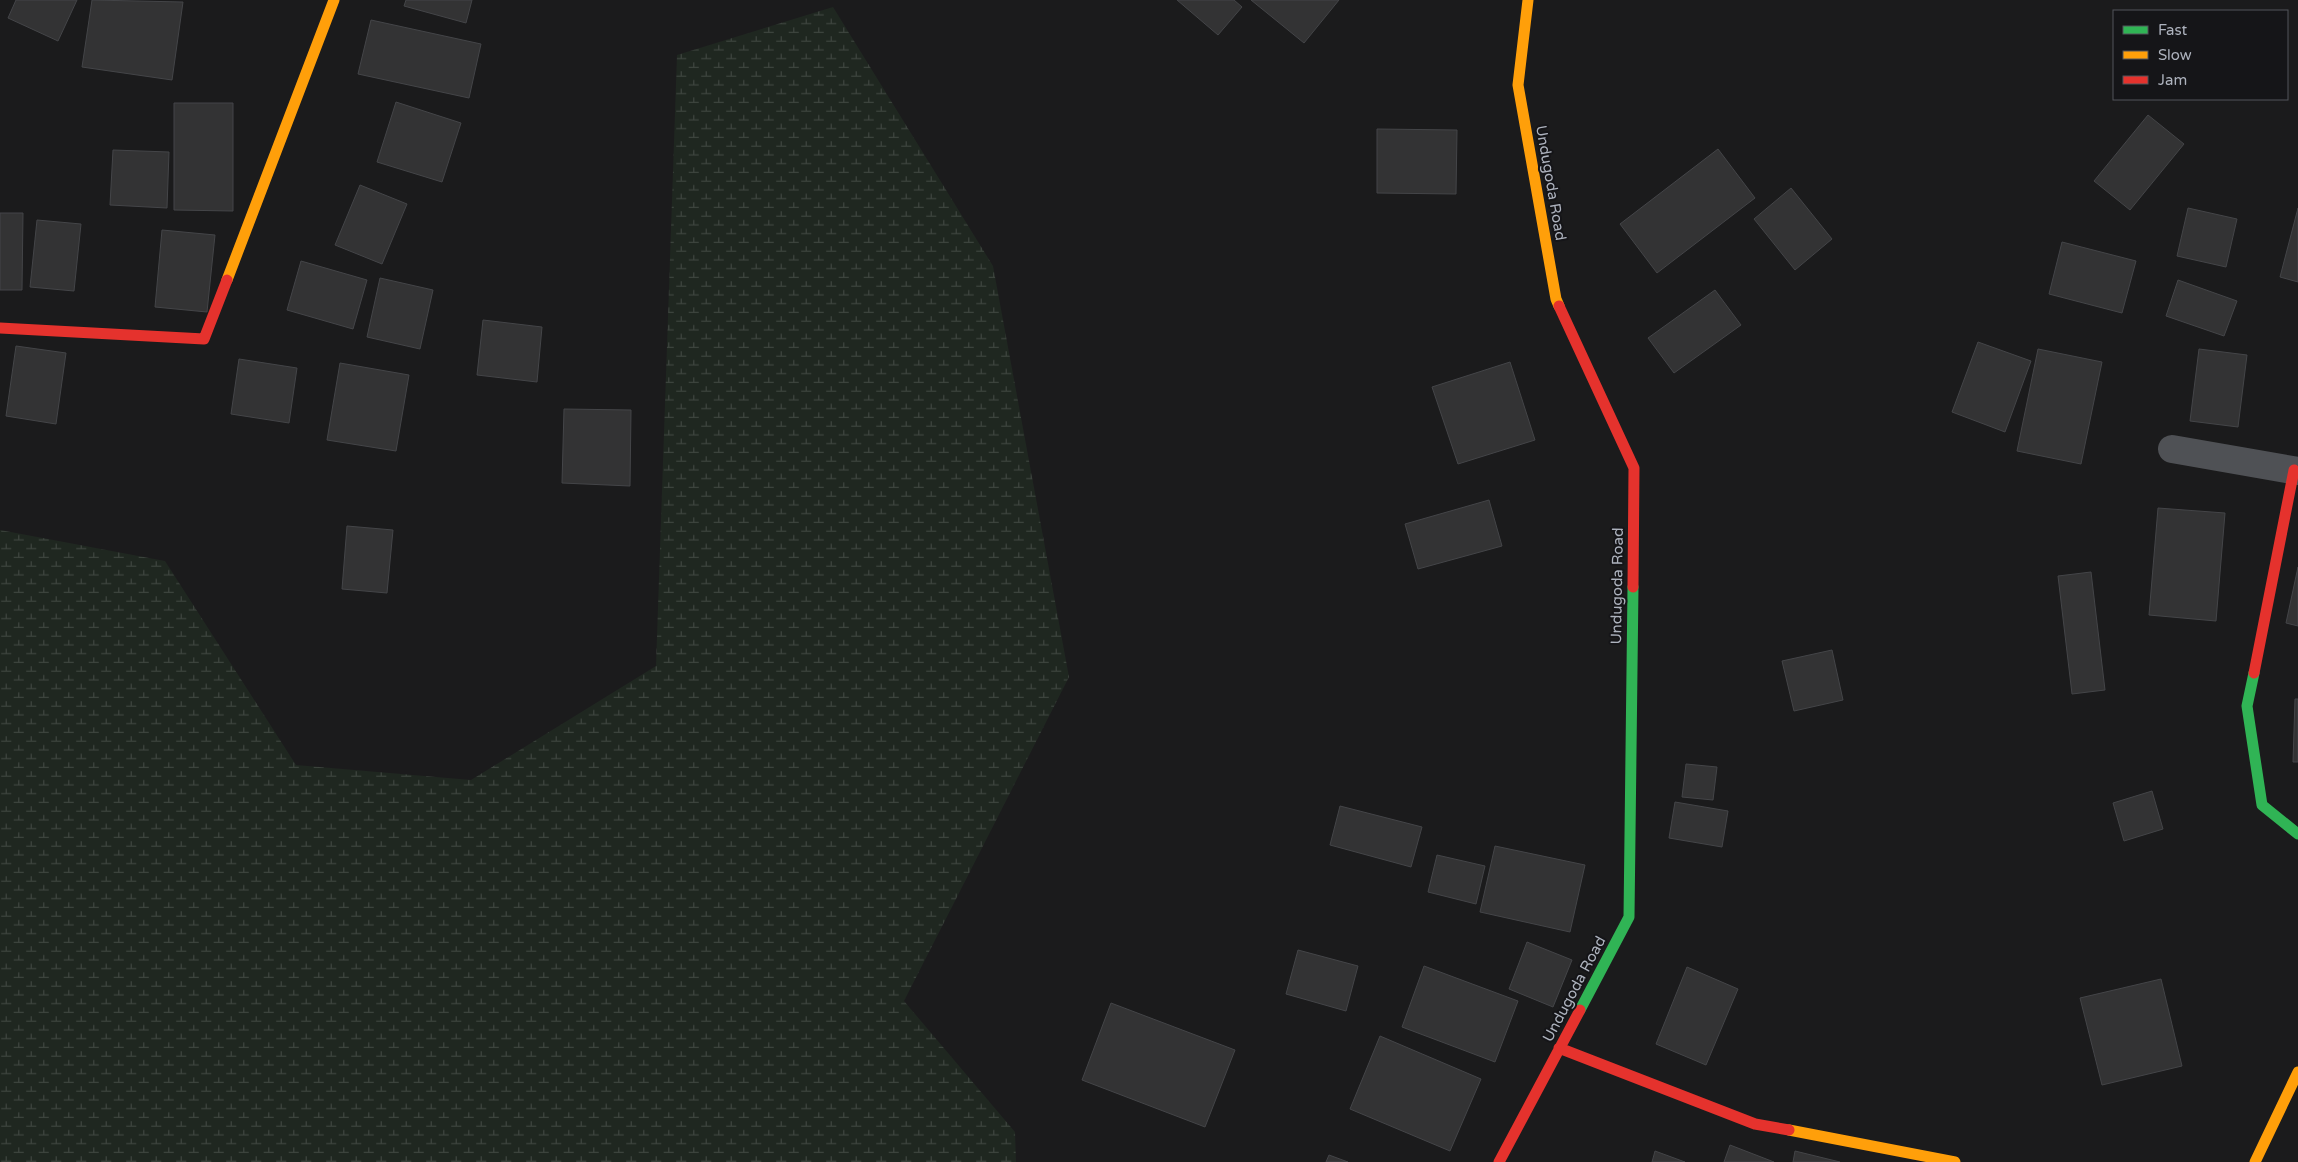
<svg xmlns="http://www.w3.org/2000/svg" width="2298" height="1162" font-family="'Varela Round',sans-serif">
  <defs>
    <pattern id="wetland-marsh" width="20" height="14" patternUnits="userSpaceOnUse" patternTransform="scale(1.25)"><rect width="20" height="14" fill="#1f2720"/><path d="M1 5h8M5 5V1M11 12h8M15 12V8" fill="none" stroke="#3d443e"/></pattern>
  </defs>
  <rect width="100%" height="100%" fill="#1b1b1c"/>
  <!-- wetland -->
  <path fill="url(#wetland-marsh)" d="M 833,7 L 993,266 L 1069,677 L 904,1001 L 1015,1132 L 1016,1162 L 0,1162 L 0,530 L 165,561 L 296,765 L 471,780 L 656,666 L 677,55 Z"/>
  <!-- building -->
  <path fill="#333334" stroke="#444548" d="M 16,0 L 77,0 L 58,41 L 8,18 Z
    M 92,0 L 183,2 L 172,80 L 82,67 Z
    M 406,0 L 472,0 L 466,23 L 404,6 Z
    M 1177,0 L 1234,0 L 1242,7 L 1218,35 Z
    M 1251,0 L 1339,0 L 1304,43 Z
    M 371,20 L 481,44 L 469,98 L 358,74 Z
    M 396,102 L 461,123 L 442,182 L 377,162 Z
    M 174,103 L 233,103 L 233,211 L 174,210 Z
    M 2148,115 L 2184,144 L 2130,210 L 2094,181 Z
    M 1377,129 L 1457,130 L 1456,194 L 1377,193 Z
    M 1718,149 L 1755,198 L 1657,273 L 1620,224 Z
    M 113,150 L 169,152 L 167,208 L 110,205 Z
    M 360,185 L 407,204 L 382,264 L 335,245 Z
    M 1791,188 L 1832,239 L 1795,270 L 1754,219 Z
    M 2188,208 L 2237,219 L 2226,267 L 2177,256 Z
    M 2298,208 L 2298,282 L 2280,277 Z
    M 0,213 L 23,213 L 22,290 L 0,290 Z
    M 37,220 L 81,224 L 74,291 L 30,287 Z
    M 162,230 L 215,235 L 207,312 L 155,307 Z
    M 2062,242 L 2136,261 L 2122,313 L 2049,294 Z
    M 301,261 L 367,280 L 353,329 L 287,310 Z
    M 380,278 L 433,290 L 420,349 L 367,337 Z
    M 2178,280 L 2237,301 L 2224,336 L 2166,316 Z
    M 1715,290 L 1741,325 L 1674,373 L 1648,338 Z
    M 483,320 L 542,327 L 537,382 L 477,375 Z
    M 1978,342 L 2031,361 L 2005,432 L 1952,412 Z
    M 16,346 L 66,353 L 56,424 L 6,416 Z
    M 2038,349 L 2102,362 L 2081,464 L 2017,451 Z
    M 2199,349 L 2247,355 L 2238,427 L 2190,421 Z
    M 239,359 L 297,368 L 289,423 L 231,414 Z
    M 1510,362 L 1535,440 L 1458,464 L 1432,387 Z
    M 340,363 L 409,375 L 396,451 L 327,440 Z
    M 564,409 L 631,410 L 630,486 L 562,483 Z
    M 1489,500 L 1502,546 L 1418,569 L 1405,524 Z
    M 2158,508 L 2225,513 L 2216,621 L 2149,615 Z
    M 347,526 L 393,530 L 387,593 L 342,589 Z
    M 2298,567 L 2298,626 L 2286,623 Z
    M 2091,572 L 2105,690 L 2072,694 L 2058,576 Z
    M 1832,650 L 1843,700 L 1794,711 L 1782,661 Z
    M 2295,699 L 2298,699 L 2298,762 L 2293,762 Z
    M 1686,764 L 1717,767 L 1713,800 L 1682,797 Z
    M 2152,791 L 2163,829 L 2124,841 L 2113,803 Z
    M 1675,802 L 1728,811 L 1722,847 L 1669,838 Z
    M 1340,806 L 1422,827 L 1411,867 L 1330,845 Z
    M 1495,846 L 1585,865 L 1570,932 L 1480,912 Z
    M 1437,855 L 1485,866 L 1476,904 L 1428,892 Z
    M 1527,942 L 1572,960 L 1553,1007 L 1509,989 Z
    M 1298,950 L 1358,966 L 1346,1011 L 1286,994 Z
    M 1424,966 L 1518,1001 L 1495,1062 L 1402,1027 Z
    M 1687,967 L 1738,989 L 1706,1065 L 1656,1044 Z
    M 2161,979 L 2182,1066 L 2102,1085 L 2080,998 Z
    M 1111,1003 L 1235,1050 L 1205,1127 L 1082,1080 Z
    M 1380,1036 L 1481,1079 L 1450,1151 L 1350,1109 Z
    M 1730,1145 L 1774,1162 L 1724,1162 Z
    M 1655,1151 L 1685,1162 L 1652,1162 Z
    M 1795,1151 L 1840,1162 L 1793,1162 Z
    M 1329,1155 L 1348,1162 L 1326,1162 Z"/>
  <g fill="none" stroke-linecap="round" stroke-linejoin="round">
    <!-- street -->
    <path stroke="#4f5155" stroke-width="28" d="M 2172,449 L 2298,471"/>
    <!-- fast -->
    <path stroke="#30b455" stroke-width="11" d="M 2254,673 L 2247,706 L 2262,805 L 2298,834
      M 1580,1010 L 1629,917 L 1633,587"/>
    <!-- slow -->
    <path stroke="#ff9f0a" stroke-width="11" d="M 1528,0 L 1518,85 L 1556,299 L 1559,306
      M 227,280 L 334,0
      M 1789,1130 L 1955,1162
      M 2255,1162 L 2298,1072"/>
    <!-- jam -->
    <path stroke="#e5322d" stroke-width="11" d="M 1559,306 L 1634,468 L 1633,587
      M 0,328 L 204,339 L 227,280
      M 2254,673 L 2294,470
      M 1559,1048 L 1755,1124 L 1789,1130
      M 1499,1162 L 1580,1010"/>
  </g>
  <g text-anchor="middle" stroke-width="4" stroke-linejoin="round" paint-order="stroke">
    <!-- street labels -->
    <g font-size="15" fill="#adb2bd" stroke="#151518">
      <text transform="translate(1551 183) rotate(80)" y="5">Undugoda Road</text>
      <text transform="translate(1617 586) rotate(-89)" y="5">Undugoda Road</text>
      <text transform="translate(1574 989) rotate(-62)" y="5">Undugoda Road</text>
    </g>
  </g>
  <!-- legend -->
  <rect x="2113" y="10" width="175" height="90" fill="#151518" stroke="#52545a"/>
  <rect x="2123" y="26" width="25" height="8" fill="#30b455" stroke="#52545a"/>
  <text x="2158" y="35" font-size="15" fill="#adb2bd">Fast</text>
  <rect x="2123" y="51" width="25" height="8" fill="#ff9f0a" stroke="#52545a"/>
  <text x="2158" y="60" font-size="15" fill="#adb2bd">Slow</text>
  <rect x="2123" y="76" width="25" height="8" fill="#e5322d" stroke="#52545a"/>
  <text x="2158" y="85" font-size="15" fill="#adb2bd">Jam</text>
</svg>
